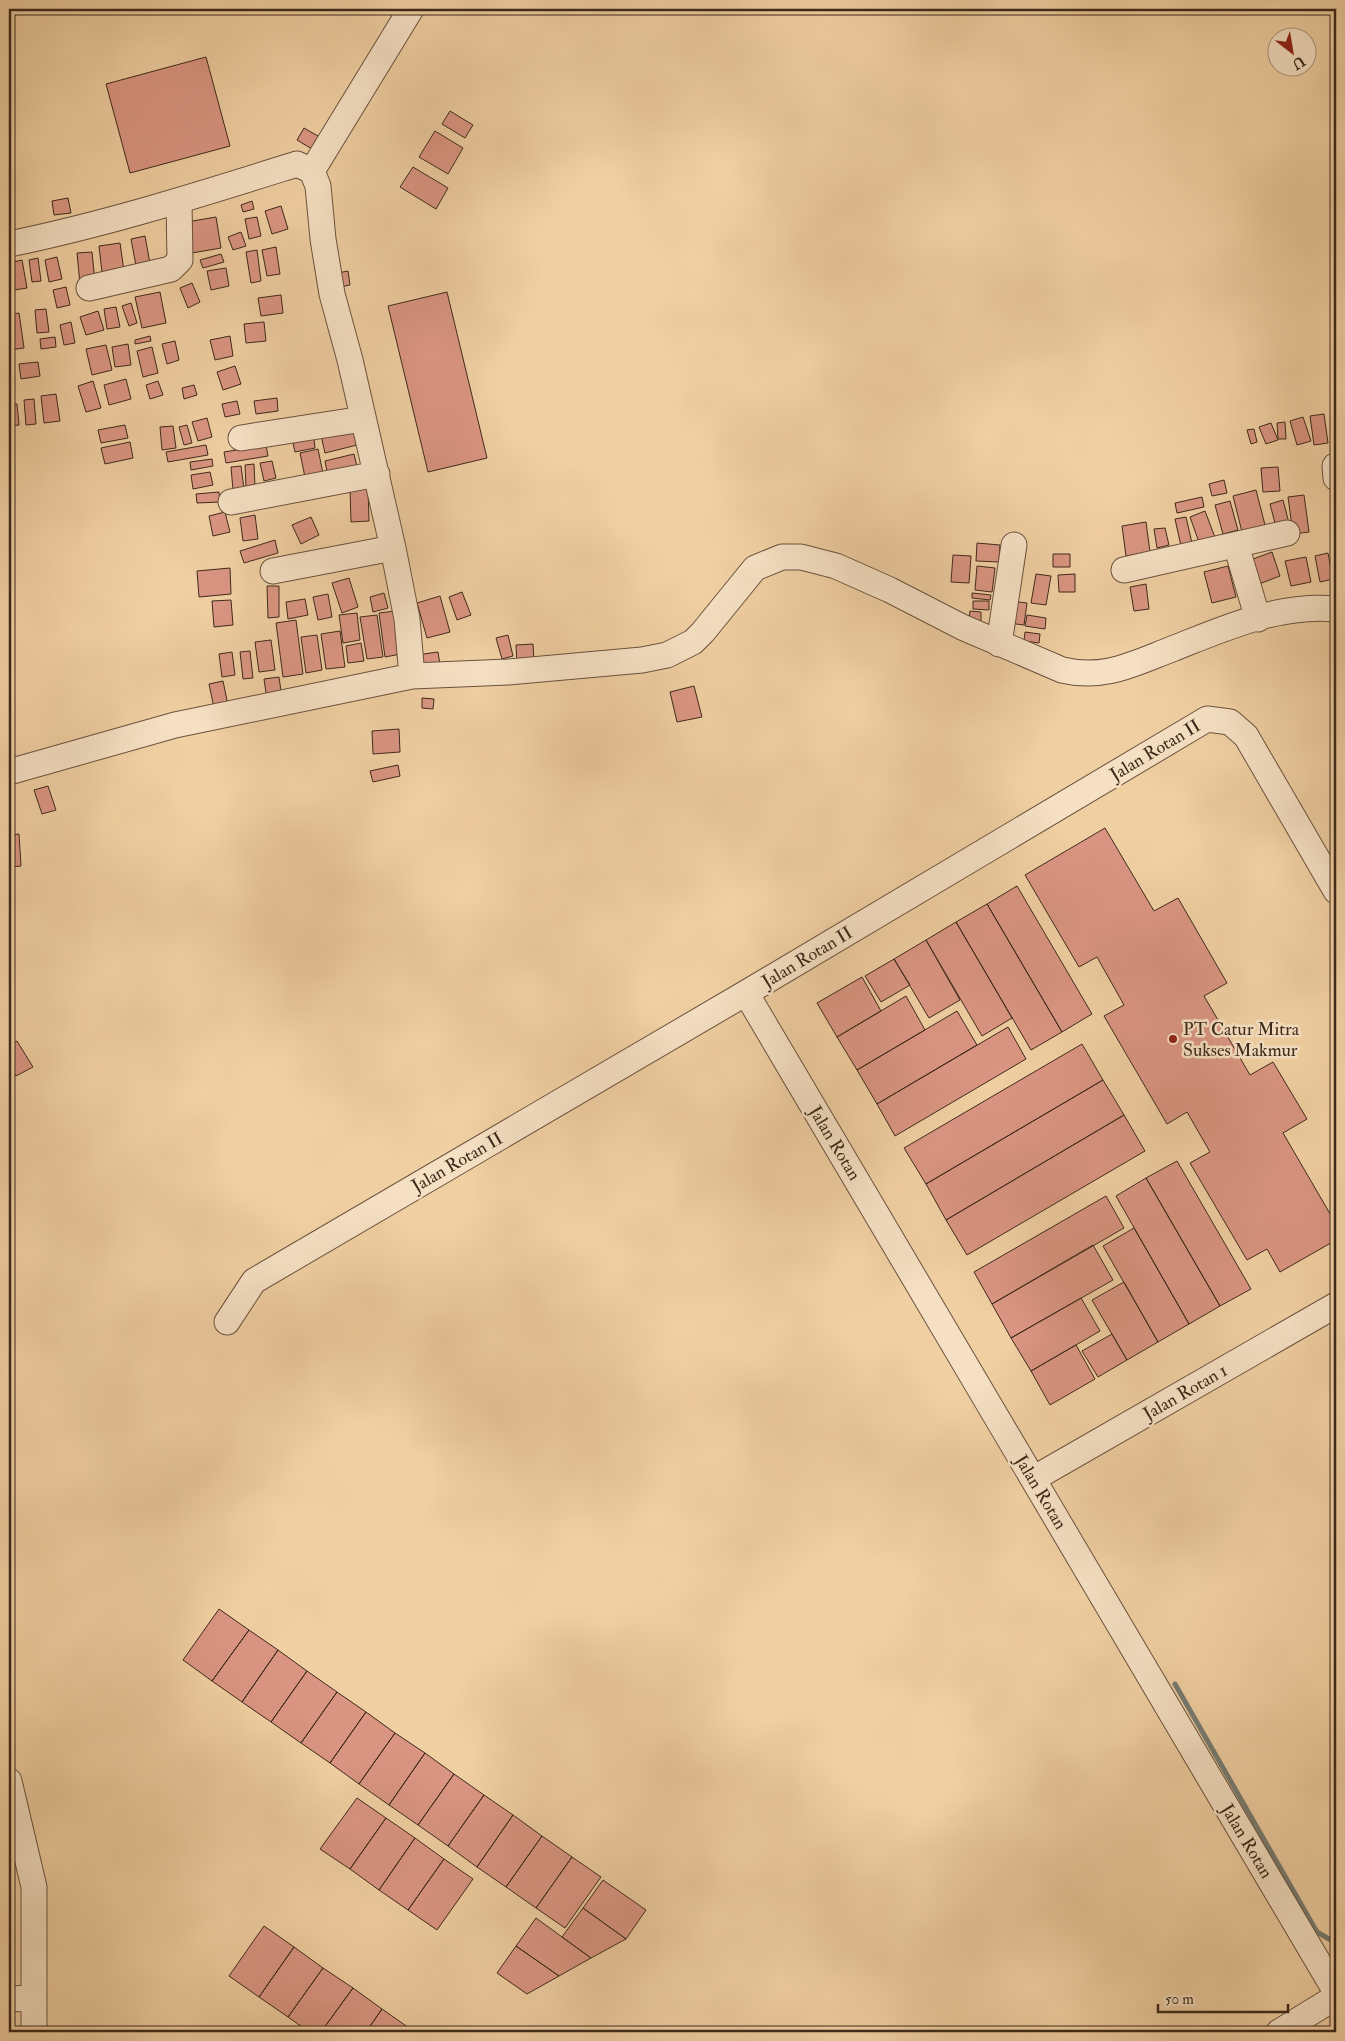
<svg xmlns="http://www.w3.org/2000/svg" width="1345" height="2041" font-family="'IM FELL Double Pica',serif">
  <rect width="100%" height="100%" fill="#f0cfa2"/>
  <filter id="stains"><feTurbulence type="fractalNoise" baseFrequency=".004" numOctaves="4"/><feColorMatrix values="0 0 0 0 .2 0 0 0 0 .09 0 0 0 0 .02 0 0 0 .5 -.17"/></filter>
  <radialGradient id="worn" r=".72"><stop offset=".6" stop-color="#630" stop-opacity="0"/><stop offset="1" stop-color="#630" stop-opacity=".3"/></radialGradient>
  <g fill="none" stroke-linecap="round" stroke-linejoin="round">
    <!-- stream -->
    <path stroke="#777d73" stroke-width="5" d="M 1175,1684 L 1317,1932 L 1336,1943"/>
  </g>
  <!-- building -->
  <path fill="#da9582" stroke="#3e291b" d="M 206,57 L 230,146 L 130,173 L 106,84 Z
    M 450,111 L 473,125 L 465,138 L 442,124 Z
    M 304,128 L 325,140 L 317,152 L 297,140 Z
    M 435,131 L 463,148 L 448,174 L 419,157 Z
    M 413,167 L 448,188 L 436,209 L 400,187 Z
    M 68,198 L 71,213 L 54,215 L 52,201 Z
    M 252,201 L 254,209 L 243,212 L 241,205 Z
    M 281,206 L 288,229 L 272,234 L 265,211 Z
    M 216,217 L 221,248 L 192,253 L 187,222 Z
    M 257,217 L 261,236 L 249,239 L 245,219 Z
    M 241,232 L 246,246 L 233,250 L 228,237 Z
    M 145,236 L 151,269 L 137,271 L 131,239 Z
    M 120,243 L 125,278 L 103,281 L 99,246 Z
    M 276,247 L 280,274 L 267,276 L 262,250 Z
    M 257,250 L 261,281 L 251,283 L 246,252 Z
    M 92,252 L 95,282 L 80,284 L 77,253 Z
    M 221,254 L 224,262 L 203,268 L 200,260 Z
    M 57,257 L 62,279 L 49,282 L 45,260 Z
    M 38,258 L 41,281 L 32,282 L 29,260 Z
    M 22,260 L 27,288 L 14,290 L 9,263 Z
    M 226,268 L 229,286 L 211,290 L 207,271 Z
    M 348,271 L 350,285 L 335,288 L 333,274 Z
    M 192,283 L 200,302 L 188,308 L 180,288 Z
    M 66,287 L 70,305 L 57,308 L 53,290 Z
    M 160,292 L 166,323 L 142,328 L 135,297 Z
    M 447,292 L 487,458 L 428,472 L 388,306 Z
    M 281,295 L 283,313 L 261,316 L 258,298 Z
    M 131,303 L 137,323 L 129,326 L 122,306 Z
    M 116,307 L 120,327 L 107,329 L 104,309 Z
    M 46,309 L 49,332 L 37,333 L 35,310 Z
    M 98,311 L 104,330 L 86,335 L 80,317 Z
    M 19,313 L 24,348 L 9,350 L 9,315 Z
    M 71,322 L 75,343 L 64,345 L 60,325 Z
    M 264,322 L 266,341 L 246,343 L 244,324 Z
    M 150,336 L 151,341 L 135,344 L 135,340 Z
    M 230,336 L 233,356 L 215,360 L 210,340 Z
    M 55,337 L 56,347 L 41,349 L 40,339 Z
    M 175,341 L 179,360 L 167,364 L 162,344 Z
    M 128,344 L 131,365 L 115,367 L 112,347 Z
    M 106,345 L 112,370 L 92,375 L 86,349 Z
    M 152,347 L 158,373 L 143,377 L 137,351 Z
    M 9,361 L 11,361 L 11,381 L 9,381 Z
    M 38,362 L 40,376 L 21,379 L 19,364 Z
    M 235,366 L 241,384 L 223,390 L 217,372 Z
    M 126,379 L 131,399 L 109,405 L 104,385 Z
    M 93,381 L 101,408 L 86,412 L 78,386 Z
    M 158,381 L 163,395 L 150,399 L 146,385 Z
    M 194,385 L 197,395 L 184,399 L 182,388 Z
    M 56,394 L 60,421 L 44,423 L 41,396 Z
    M 277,398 L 278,411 L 256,414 L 254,401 Z
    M 34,399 L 36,424 L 26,425 L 24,400 Z
    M 237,401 L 240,414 L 225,417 L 222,404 Z
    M 17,404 L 19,425 L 9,426 L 9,405 Z
    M 1324,414 L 1328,443 L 1314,445 L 1310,416 Z
    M 1303,417 L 1311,441 L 1297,445 L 1290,421 Z
    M 207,418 L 212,437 L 198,441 L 192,422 Z
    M 1285,422 L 1286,439 L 1278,439 L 1277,423 Z
    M 356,423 L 361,444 L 325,453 L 320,431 Z
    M 1271,423 L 1278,440 L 1266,444 L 1259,427 Z
    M 125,425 L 128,438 L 101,443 L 98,430 Z
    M 187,425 L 192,443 L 184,445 L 179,427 Z
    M 173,426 L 176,448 L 162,450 L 160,427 Z
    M 1254,429 L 1257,442 L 1251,444 L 1247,430 Z
    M 314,439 L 315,448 L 295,452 L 293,443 Z
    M 130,442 L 133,458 L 105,464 L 101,448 Z
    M 206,445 L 208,455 L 168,462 L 166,452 Z
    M 266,445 L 268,456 L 226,463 L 224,452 Z
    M 318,449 L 324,478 L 306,482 L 300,453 Z
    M 354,454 L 358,471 L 328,477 L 325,461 Z
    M 212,459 L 213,466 L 191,470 L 190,462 Z
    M 272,461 L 276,478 L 264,481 L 260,463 Z
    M 254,464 L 255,487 L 246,488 L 245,465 Z
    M 241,466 L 244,489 L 233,490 L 231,467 Z
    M 1278,467 L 1280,491 L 1263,492 L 1261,468 Z
    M 210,472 L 213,485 L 193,489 L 191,475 Z
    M 1224,480 L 1227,493 L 1212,496 L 1209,484 Z
    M 368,487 L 369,521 L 351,522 L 350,488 Z
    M 1256,490 L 1265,525 L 1242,532 L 1233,496 Z
    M 219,492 L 220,502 L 197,503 L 196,494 Z
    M 1304,495 L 1309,532 L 1293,534 L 1288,497 Z
    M 1202,497 L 1204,507 L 1177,513 L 1175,503 Z
    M 1283,500 L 1290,527 L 1277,531 L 1270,504 Z
    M 1230,501 L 1238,530 L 1223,534 L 1215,505 Z
    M 1205,511 L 1216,540 L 1200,545 L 1190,517 Z
    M 225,512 L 230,532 L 213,536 L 209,516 Z
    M 255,515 L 258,539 L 243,541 L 240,518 Z
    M 311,517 L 319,535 L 301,544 L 292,525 Z
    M 1186,517 L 1192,543 L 1181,546 L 1175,519 Z
    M 1146,522 L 1150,552 L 1126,556 L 1122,526 Z
    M 1165,528 L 1169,545 L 1157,548 L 1154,529 Z
    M 275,540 L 278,553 L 244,563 L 240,551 Z
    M 977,543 L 1000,545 L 999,562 L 976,561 Z
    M 1272,552 L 1280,576 L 1254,586 L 1245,562 Z
    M 1328,553 L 1333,579 L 1320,582 L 1315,556 Z
    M 1053,554 L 1070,554 L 1070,567 L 1053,567 Z
    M 953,555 L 971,556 L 969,583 L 951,582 Z
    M 1306,557 L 1311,582 L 1291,586 L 1285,561 Z
    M 977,566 L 995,568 L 992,592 L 975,590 Z
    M 1228,566 L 1236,597 L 1212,603 L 1204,572 Z
    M 230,568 L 231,594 L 199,597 L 197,571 Z
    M 1036,574 L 1051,576 L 1046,605 L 1031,603 Z
    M 1075,574 L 1075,592 L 1059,592 L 1058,575 Z
    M 349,578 L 358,607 L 342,613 L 332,583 Z
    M 1146,584 L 1149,609 L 1134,611 L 1130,587 Z
    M 267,586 L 279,586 L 279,617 L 268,618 Z
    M 462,592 L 471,615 L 457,620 L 449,597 Z
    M 384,593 L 388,608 L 373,612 L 370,597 Z
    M 972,593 L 991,595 L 990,600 L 972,598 Z
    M 328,594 L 332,617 L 318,620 L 313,597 Z
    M 440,596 L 450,632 L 427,638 L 417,603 Z
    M 305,599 L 308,615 L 288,619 L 286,602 Z
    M 231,600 L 233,625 L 214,627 L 212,601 Z
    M 973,601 L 989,601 L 989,610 L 973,609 Z
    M 1011,601 L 1027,603 L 1024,625 L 1008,623 Z
    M 395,611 L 401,654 L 385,657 L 379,613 Z
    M 970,611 L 981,612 L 981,621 L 969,620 Z
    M 357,613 L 360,640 L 343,643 L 339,615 Z
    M 377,615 L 383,657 L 367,659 L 360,617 Z
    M 1027,615 L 1046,618 L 1045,629 L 1025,626 Z
    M 296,620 L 303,674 L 283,677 L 276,623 Z
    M 340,631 L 345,667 L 326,669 L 321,634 Z
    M 1025,632 L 1040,634 L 1039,643 L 1024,641 Z
    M 317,635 L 322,670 L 306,673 L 301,637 Z
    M 508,635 L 513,656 L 502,659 L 496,638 Z
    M 271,640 L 275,670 L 259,672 L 255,642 Z
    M 361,643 L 364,661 L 348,663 L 346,646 Z
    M 533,644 L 534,663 L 517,663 L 516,645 Z
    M 250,651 L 253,678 L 243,679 L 240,652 Z
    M 232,652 L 235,675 L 222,677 L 219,654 Z
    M 438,652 L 440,665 L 418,668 L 416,655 Z
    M 279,677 L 282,698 L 267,700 L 264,679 Z
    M 223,681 L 228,705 L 214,708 L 209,684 Z
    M 694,686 L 702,717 L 677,722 L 670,692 Z
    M 422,698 L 434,699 L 433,709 L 422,708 Z
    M 399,729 L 400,752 L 373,754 L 372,731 Z
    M 398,765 L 400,776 L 373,782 L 370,771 Z
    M 48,786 L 56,810 L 42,814 L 34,790 Z
    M 1105,828 L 1154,911 L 1178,898 L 1227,983 L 1204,996 L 1250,1075 L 1273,1062 L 1307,1119 L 1283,1133 L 1336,1224 L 1336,1240 L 1280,1272 L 1267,1249 L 1247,1260 L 1190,1163 L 1210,1152 L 1187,1112 L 1167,1124 L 1104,1016 L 1124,1005 L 1097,957 L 1079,967 L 1025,875 Z
    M 19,834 L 21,866 L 9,867 L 9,835 Z
    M 1017,886 L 1092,1014 L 1062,1032 L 987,904 Z
    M 987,904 L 1062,1032 L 1031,1050 L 956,922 Z
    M 956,922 L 1012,1018 L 982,1036 L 926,940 Z
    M 926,940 L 960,1000 L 929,1018 L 894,959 Z
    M 894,959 L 910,985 L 881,1002 L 865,976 Z
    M 862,977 L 881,1011 L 837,1037 L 817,1003 Z
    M 906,996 L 925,1030 L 857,1070 L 837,1037 Z
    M 957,1011 L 977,1045 L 877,1104 L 857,1070 Z
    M 1008,1027 L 1026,1059 L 895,1136 L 877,1104 Z
    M 17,1041 L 33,1067 L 16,1076 L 9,1064 L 9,1046 Z
    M 1082,1044 L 1103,1080 L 926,1184 L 904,1148 Z
    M 1103,1080 L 1124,1115 L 946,1220 L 926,1184 Z
    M 1124,1115 L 1145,1151 L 967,1255 L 946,1220 Z
    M 1177,1161 L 1251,1289 L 1220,1306 L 1146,1178 Z
    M 1146,1178 L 1220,1306 L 1189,1324 L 1116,1196 Z
    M 1106,1196 L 1124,1228 L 992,1304 L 974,1272 Z
    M 1134,1228 L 1189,1324 L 1158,1342 L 1103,1246 Z
    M 1093,1245 L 1113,1280 L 1011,1338 L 992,1304 Z
    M 1124,1282 L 1158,1342 L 1127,1360 L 1092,1300 Z
    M 1081,1298 L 1100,1331 L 1031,1371 L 1011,1338 Z
    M 1112,1334 L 1127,1360 L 1098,1377 L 1082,1351 Z
    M 1076,1345 L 1095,1379 L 1050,1405 L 1031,1371 Z
    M 219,1609 L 249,1630 L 212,1681 L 183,1660 Z
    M 249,1630 L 278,1650 L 242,1702 L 212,1681 Z
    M 278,1650 L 307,1671 L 271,1722 L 242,1702 Z
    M 307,1671 L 337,1692 L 301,1743 L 271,1722 Z
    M 337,1692 L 366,1712 L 330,1763 L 301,1743 Z
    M 366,1712 L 395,1733 L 359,1784 L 330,1763 Z
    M 395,1733 L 425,1753 L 389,1805 L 359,1784 Z
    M 425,1753 L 454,1774 L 418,1825 L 389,1805 Z
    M 454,1774 L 484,1795 L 448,1846 L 418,1825 Z
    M 484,1795 L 513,1815 L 477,1867 L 448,1846 Z
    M 357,1798 L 386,1818 L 350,1869 L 320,1849 Z
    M 513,1815 L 542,1836 L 506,1887 L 477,1867 Z
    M 386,1818 L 415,1838 L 379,1890 L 350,1869 Z
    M 542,1836 L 572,1857 L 536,1908 L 506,1887 Z
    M 415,1838 L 444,1859 L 408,1910 L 379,1890 Z
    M 572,1857 L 601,1877 L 565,1928 L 536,1908 Z
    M 444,1859 L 473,1879 L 437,1930 L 408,1910 Z
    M 603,1880 L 646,1910 L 626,1939 L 583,1908 Z
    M 583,1908 L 626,1939 L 591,1958 L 562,1937 Z
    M 536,1918 L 591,1958 L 559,1976 L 516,1946 Z
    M 264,1926 L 294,1947 L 259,1997 L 229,1976 Z
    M 516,1946 L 559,1976 L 527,1994 L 497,1973 Z
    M 294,1947 L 323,1968 L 288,2017 L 259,1997 Z
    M 323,1968 L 353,1988 L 321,2032 L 309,2032 L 288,2017 Z
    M 353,1988 L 382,2009 L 366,2032 L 321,2032 Z
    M 382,2009 L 412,2030 L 410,2032 L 366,2032 Z
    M 10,2011 L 14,2032 L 9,2032 Z"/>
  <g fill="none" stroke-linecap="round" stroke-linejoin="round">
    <defs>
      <path id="minor" d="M 312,171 L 411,9
        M 9,244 C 107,224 201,194 297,164 L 312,171 L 318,186 L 323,239 L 332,294 L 350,360 L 393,548 L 407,619 L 412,676
        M 89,288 L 171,269 L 180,260 L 179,202
        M 241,438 L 363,419
        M 1335,466 L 1336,478
        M 231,502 L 377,474
        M 1236,545 L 1258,619
        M 1124,570 L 1287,533
        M 273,571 L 393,548
        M 999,644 L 1014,545
        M 9,772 L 175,725 L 412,676 L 508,672 L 642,660 L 667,655 L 693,642 L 703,632 L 755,568 L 782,557 L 801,557 L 836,566 L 890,590 L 962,627 L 1062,670 C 1104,680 1133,664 1172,649 C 1223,629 1280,603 1336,609
        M 746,993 L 1336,1992
        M 227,1322 L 254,1281 L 746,993 L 1207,719 L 1230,722 L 1246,736 L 1336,891
        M 1033,1479 L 1336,1305
        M 9,1781 L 34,1887 L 34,2032
        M 9,1999 L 33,1998
        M 1279,2032 L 1336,1997"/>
    </defs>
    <!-- minor casing -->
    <use href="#minor" stroke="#6a523d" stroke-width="27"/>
    <!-- minor -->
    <use href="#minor" stroke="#f5e0c3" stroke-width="25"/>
  </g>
  <!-- markers -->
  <circle fill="#8f2418" stroke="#f5e0c3" stroke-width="2" cx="1173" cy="1039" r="5"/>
  <g text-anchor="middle" stroke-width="5" stroke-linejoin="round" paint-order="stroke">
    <!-- street labels -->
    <g font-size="18" fill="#3e291b" stroke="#f5e0c3">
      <text transform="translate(1155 750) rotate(-31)" y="6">Jalan Rotan II</text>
      <text transform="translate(807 957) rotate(-31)" y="6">Jalan Rotan II</text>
      <text transform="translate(835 1143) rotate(59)" y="6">Jalan Rotan</text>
      <text transform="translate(457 1162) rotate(-30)" y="6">Jalan Rotan II</text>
      <text transform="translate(1185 1392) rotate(-30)" y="6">Jalan Rotan 1</text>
      <text transform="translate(1041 1492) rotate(59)" y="6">Jalan Rotan</text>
      <text transform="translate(1247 1841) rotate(59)" y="6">Jalan Rotan</text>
    </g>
    <!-- poi labels -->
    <g font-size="18" fill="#3e291b" stroke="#f5e0c3" text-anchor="start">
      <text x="1183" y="1035">PT Catur Mitra<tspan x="1183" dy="21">Sukses Makmur</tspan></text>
    </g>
  </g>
  <!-- margin -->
  <rect width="1345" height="2041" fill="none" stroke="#f0cfa2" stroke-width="30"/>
  <rect x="10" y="10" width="1325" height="2021" fill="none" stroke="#3e291b" stroke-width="2.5"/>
  <rect x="15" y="15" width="1315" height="2011" fill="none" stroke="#3e291b"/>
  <!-- north arrow -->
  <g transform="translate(1292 52) rotate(149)"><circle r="24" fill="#f5e0c3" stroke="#ac9780"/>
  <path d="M0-4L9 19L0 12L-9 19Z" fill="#8f2418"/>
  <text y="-8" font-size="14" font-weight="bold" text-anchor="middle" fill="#3e291b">U</text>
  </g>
  <!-- scale -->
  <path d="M1158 2004v8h130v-8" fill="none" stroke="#3e291b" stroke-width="2.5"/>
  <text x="1165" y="2004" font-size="15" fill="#3e291b" stroke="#f5e0c3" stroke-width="4" paint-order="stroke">50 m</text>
  <rect width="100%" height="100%" filter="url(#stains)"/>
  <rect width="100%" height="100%" fill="url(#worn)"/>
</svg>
